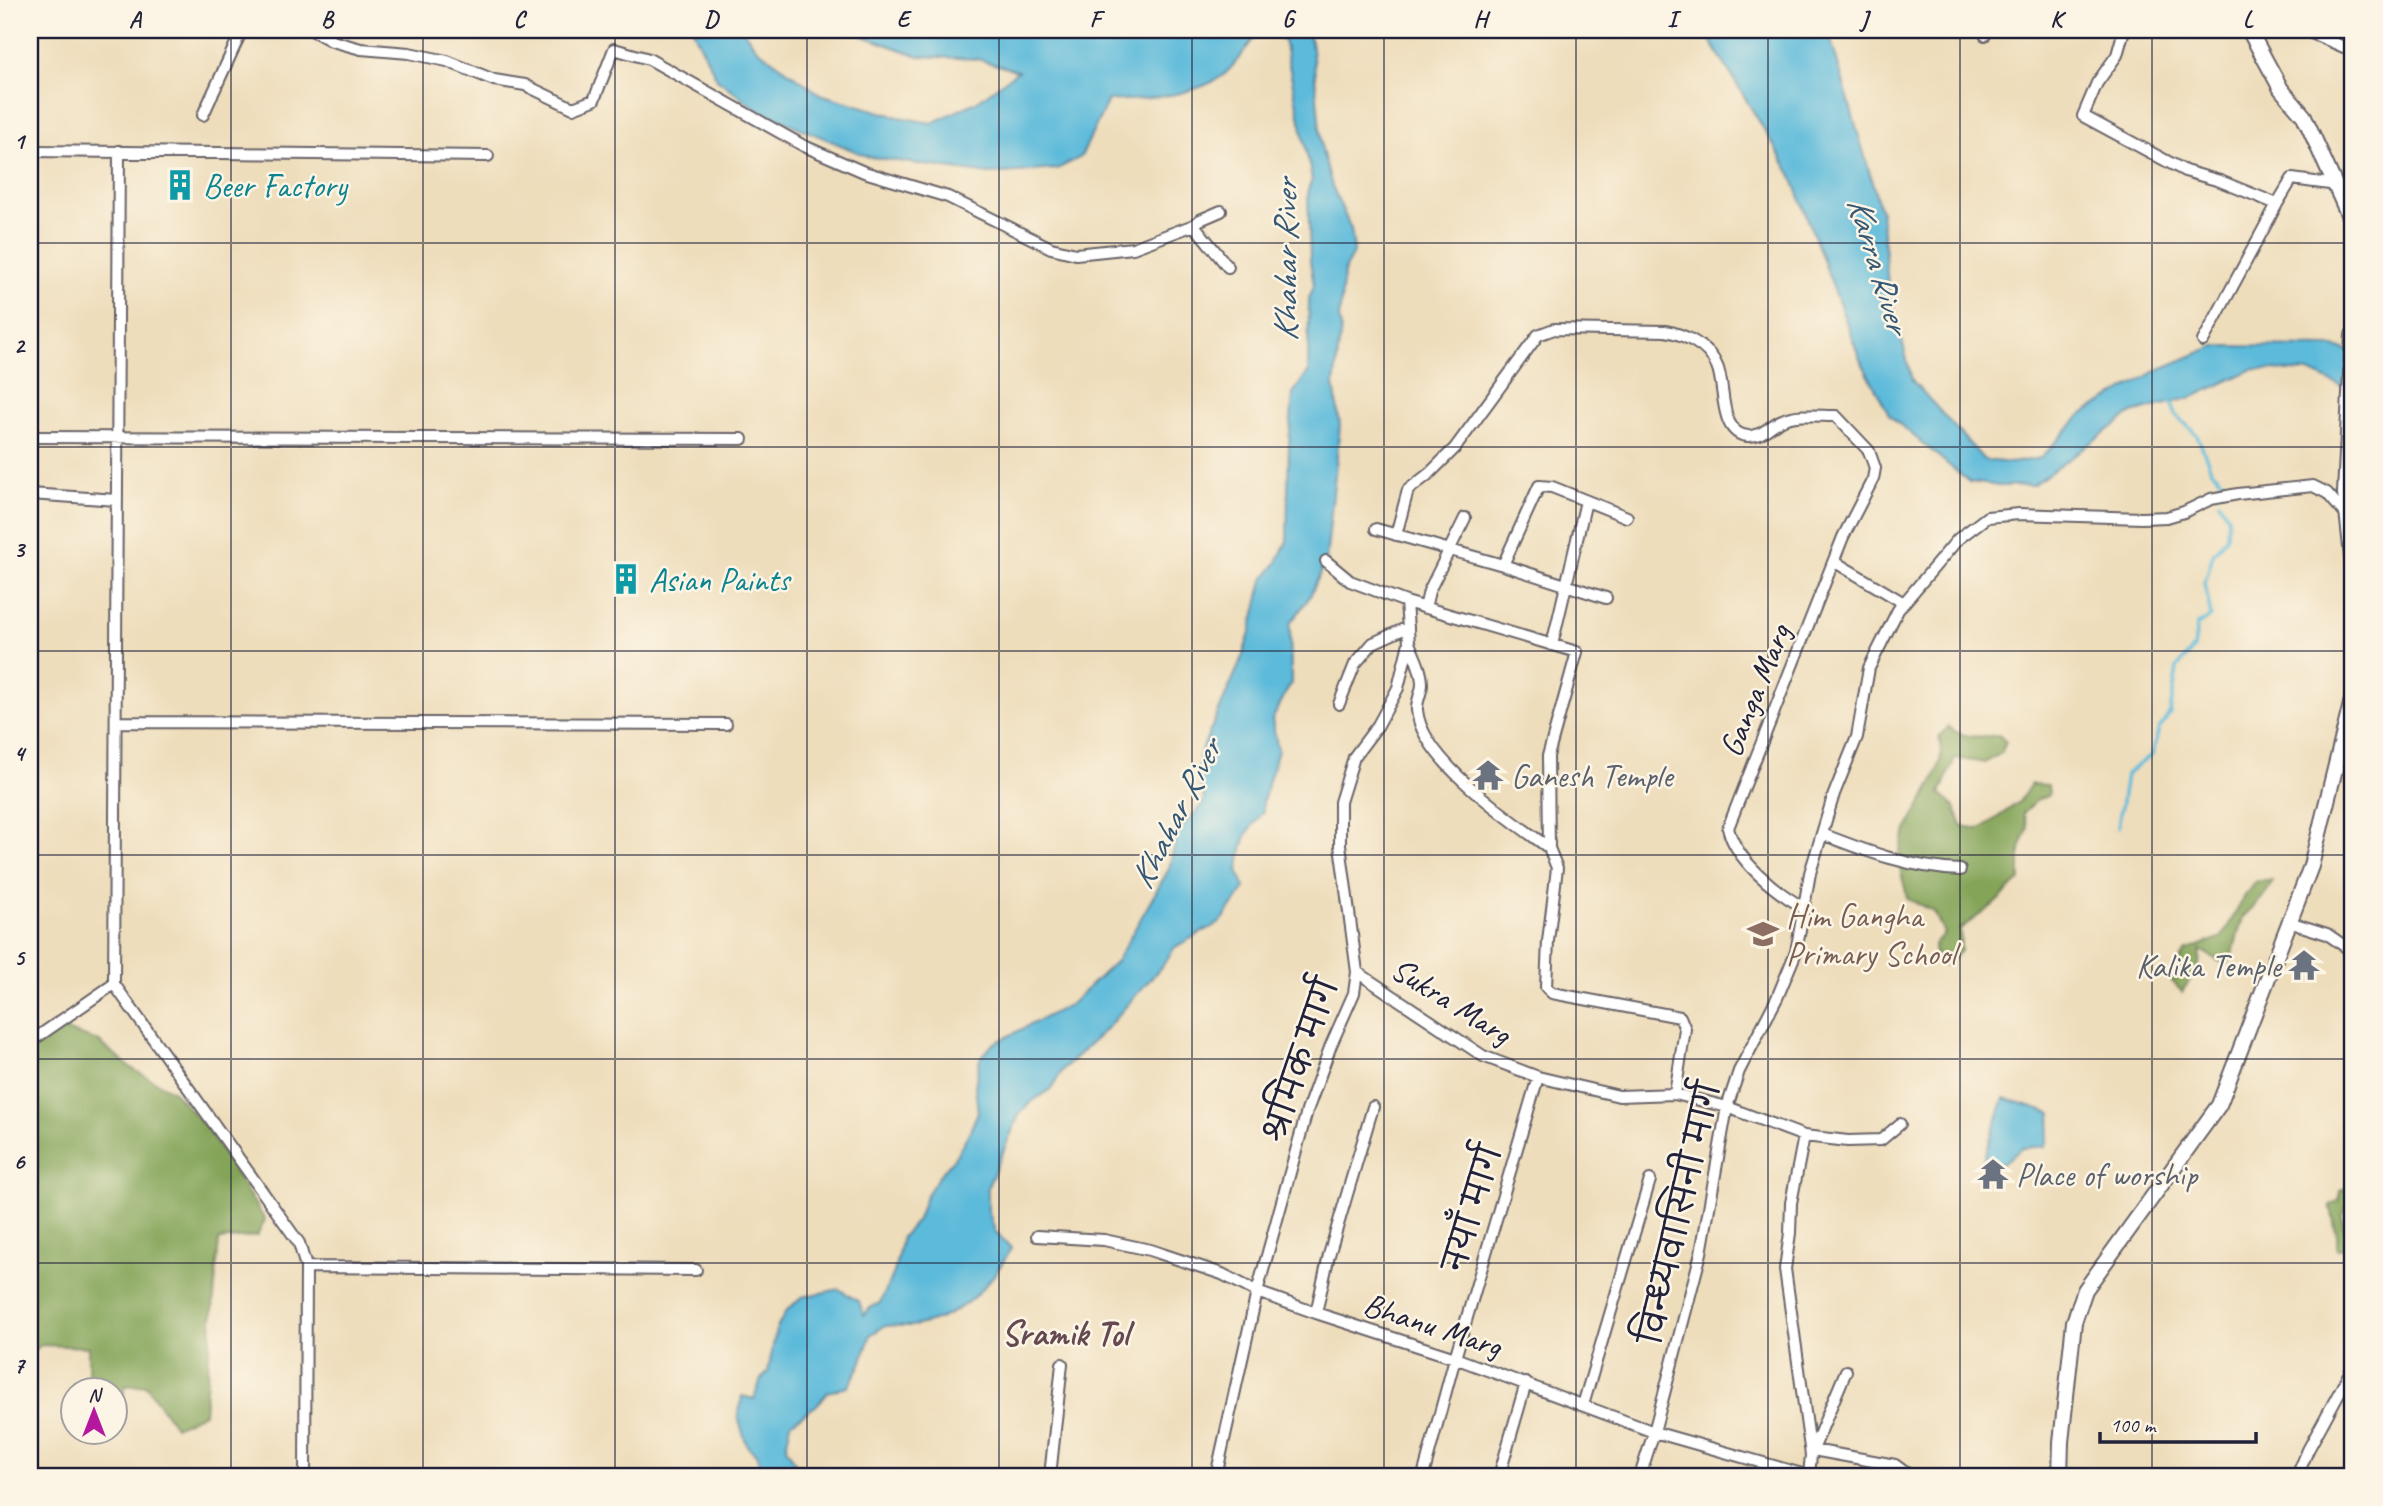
<svg xmlns="http://www.w3.org/2000/svg" width="2383" height="1506" font-family="Caveat,'Playpen Sans Deva',sans-serif">
  <rect width="100%" height="100%" fill="#fcf5e5"/>
  <filter id="ink" filterUnits="userSpaceOnUse"><feTurbulence type="fractalNoise" baseFrequency=".0143" numOctaves="2"/><feDisplacementMap in="SourceGraphic" scale="14" xChannelSelector="R" yChannelSelector="G"/><feConvolveMatrix kernelMatrix="1 2 1 2 8 2 1 2 1" color-interpolation-filters="sRGB"/></filter>
  <filter id="wash" filterUnits="userSpaceOnUse"><feTurbulence type="fractalNoise" baseFrequency=".00686" numOctaves="4" result="noise"/><feDisplacementMap in="SourceGraphic" scale="28" xChannelSelector="R" yChannelSelector="G"/><feGaussianBlur stdDeviation="1.57" result="paint"/><feColorMatrix in="noise" values="0 0 0 0 0 0 0 0 0 0 0 0 0 0 0 0 0 1.4 0 .05"/><feComposite in="paint" operator="in"/></filter>
  <g filter="url(#wash)">
    <rect width="100%" height="100%" fill="#edb"/>
    <!-- forest -->
    <path fill="#84a458" stroke="#53634a" stroke-width="2" d="M 1949,727 C 1962,739 1982,737 1999,735 L 2006,742 L 2001,753 L 1985,763 L 1955,758 L 1940,793 L 1955,807 L 1962,826 L 1981,829 L 2019,802 L 2031,784 L 2048,785 L 2049,795 L 2037,800 L 2023,813 L 2028,828 L 2020,849 L 2020,880 L 1992,906 L 1960,929 L 1961,951 L 1944,966 L 1935,961 L 1934,945 L 1944,933 L 1934,912 L 1907,898 C 1906,886 1897,866 1899,855 C 1904,820 1940,786 1941,753 C 1941,748 1940,742 1939,736 Z
      M 2257,881 L 2273,881 L 2265,895 L 2243,917 L 2233,952 L 2226,965 L 2200,950 L 2199,966 L 2182,992 L 2168,977 L 2186,951 L 2222,937 L 2247,892 Z
      M 59,1028 L 98,1041 L 131,1068 L 174,1092 L 206,1127 L 265,1220 L 257,1236 L 219,1240 L 204,1413 L 175,1427 L 146,1385 L 125,1386 L 120,1416 L 116,1415 L 116,1390 L 88,1390 L 88,1347 L 41,1345 L 30,1354 L 30,1049 Z
      M 2353,1184 L 2353,1205 L 2347,1206 L 2342,1215 L 2346,1239 L 2344,1249 L 2337,1249 L 2337,1236 L 2330,1205 L 2339,1200 L 2340,1191 Z"/>
    <!-- water -->
    <path fill="#5cbada" stroke="#3f6e8a" stroke-width="2" d="M 693,30 L 743,30 L 757,49 L 820,94 L 898,117 L 932,123 L 976,102 L 1018,71 L 977,59 L 919,56 L 846,30 L 937,30 L 948,33 L 959,30 L 1305,30 L 1311,41 L 1314,66 L 1322,150 L 1332,186 L 1351,229 L 1354,250 L 1344,272 L 1339,320 L 1341,328 L 1334,385 L 1340,425 L 1326,561 L 1309,598 L 1290,624 L 1291,683 L 1272,720 L 1278,750 L 1263,801 L 1263,811 L 1246,835 L 1242,849 L 1238,870 L 1245,888 L 1221,922 L 1175,947 L 1163,965 L 1103,1032 L 1063,1069 L 1052,1088 L 1030,1103 L 1019,1115 L 988,1186 L 988,1210 L 995,1231 L 1011,1248 C 992,1285 960,1317 918,1325 C 908,1328 896,1324 886,1326 C 881,1327 876,1332 871,1334 L 861,1364 L 848,1387 L 828,1392 L 817,1405 L 791,1423 L 786,1447 L 803,1476 L 764,1476 L 756,1454 L 747,1446 L 738,1417 L 742,1396 L 754,1399 L 761,1379 L 768,1372 L 776,1330 L 786,1311 L 802,1297 L 839,1289 L 859,1302 L 864,1315 L 870,1308 L 880,1303 L 894,1273 L 902,1237 L 918,1219 L 925,1198 L 938,1177 L 955,1157 L 970,1131 L 978,1112 L 975,1086 L 980,1059 L 993,1044 L 1071,1004 L 1117,960 L 1169,869 L 1177,835 L 1188,819 L 1200,809 L 1204,800 L 1199,775 L 1200,754 L 1240,663 L 1251,630 L 1263,580 L 1276,564 L 1287,541 L 1289,444 L 1293,393 L 1308,373 L 1309,298 L 1314,286 L 1310,261 L 1308,190 L 1312,180 L 1284,40 L 1272,34 L 1255,37 C 1246,48 1238,61 1228,71 C 1203,95 1142,101 1108,100 L 1081,157 L 1057,169 L 989,174 L 869,157 L 759,111 L 717,79 Z
      M 1704,30 L 1828,30 L 1881,212 L 1888,285 L 1912,380 L 1984,460 L 2012,463 L 2041,458 L 2081,415 L 2158,370 L 2215,346 L 2334,347 L 2353,351 L 2353,392 L 2309,372 L 2253,369 L 2193,397 L 2132,413 L 2033,485 L 2001,486 L 1969,482 L 1890,416 L 1860,359 L 1791,174 Z
      M 2004,1098 L 2052,1113 L 2046,1146 L 2022,1148 L 2002,1164 L 1983,1161 Z"/>
    <g fill="none" stroke-linecap="round" stroke-linejoin="round">
      <!-- stream -->
      <path stroke="#5cbada" stroke-width="3.5" d="M 2171,402 L 2176,415 L 2197,435 L 2211,469 L 2225,483 L 2217,493
        M 2118,828 L 2126,774 L 2152,755 L 2159,729 L 2170,713 L 2177,668 L 2194,648 L 2197,625 L 2211,617 L 2205,583 L 2213,554 L 2227,536 L 2228,516 L 2219,502"/>
    </g>
  </g>
  <g filter="url(#ink)">
    <g fill="none" stroke-linecap="round" stroke-linejoin="round">
      <defs>
        <path id="minor" d="M 312,30 L 332,41 L 361,49 L 409,53 L 447,61 L 494,80 L 525,85 L 573,108 L 594,100 L 614,49 L 649,59 L 804,146 L 864,172 L 948,197 L 1051,248 L 1076,254 L 1133,248 L 1194,225 L 1200,220 L 1221,211
          M 1983,30 L 1985,35
          M 2124,30 L 2117,55 L 2097,83 L 2083,116 L 2185,171 L 2220,181 L 2277,204 L 2292,179 L 2337,185
          M 2309,32 L 2353,51
          M 203,115 L 242,30
          M 30,151 L 488,156
          M 1194,225 L 1228,267
          M 2203,341 L 2277,204
          M 30,437 L 742,439
          M 30,494 L 117,500
          M 1376,529 L 1503,565 L 1606,598
          M 1396,535 L 1408,490 L 1430,473 L 1455,448 L 1538,335 L 1554,329 L 1665,331 C 1684,334 1709,346 1717,366 C 1726,385 1718,434 1748,436 C 1762,437 1770,425 1782,420 C 1797,413 1819,416 1836,416 L 1869,451 L 1875,468 L 1873,479 L 1843,537 L 1728,828 C 1736,861 1776,892 1804,908
          M 1835,562 L 1904,603
          M 1503,565 L 1539,486 L 1552,487 L 1627,517
          M 1406,602 L 1577,652 L 1548,756 L 1549,848
          M 1425,608 L 1429,591 L 1465,518
          M 1409,643 C 1414,655 1422,670 1422,684 C 1422,692 1416,702 1417,710 C 1421,760 1511,820 1549,848 L 1557,868 L 1548,941 L 1546,987 L 1552,993 L 1680,1017 L 1685,1029 L 1675,1094
          M 1552,645 L 1586,501
          M 1339,704 L 1355,664 L 1373,643 L 1408,627
          M 116,722 L 726,724
          M 1822,834 C 1868,852 1911,868 1960,870
          M 2289,922 L 2327,934 L 2353,952
          M 1357,972 L 1483,1056 L 1538,1077 L 1619,1096 L 1675,1094 L 1727,1107 L 1804,1136 L 1848,1141 L 1881,1140 L 1900,1124
          M 114,984 L 299,1243 L 306,1267 L 305,1476
          M 30,1042 L 114,984 L 119,151
          M 1804,1136 L 1791,1203 L 1790,1233 L 1785,1269 L 1811,1455 L 1809,1475
          M 1037,1236 L 1104,1240 L 1150,1250 L 1222,1274 L 1257,1292 L 1316,1313 L 1455,1358 L 1654,1432 L 1809,1476
          M 306,1267 L 696,1270
          M 1316,1313 L 1329,1255 L 1373,1107
          M 1583,1405 L 1650,1180
          M 1813,1450 L 1895,1465 L 1910,1476
          M 1812,1452 L 1846,1371
          M 1050,1476 L 1062,1364
          M 1216,1476 L 1257,1292 L 1307,1111 L 1331,1045 L 1354,993 L 1357,972 L 1340,845 L 1340,802 L 1354,757 L 1378,725 L 1398,688 L 1409,643 L 1406,602 L 1350,581 L 1326,561
          M 1423,1476 L 1455,1358 L 1538,1077
          M 1499,1476 L 1526,1383
          M 1640,1476 L 1654,1432 L 1701,1253 L 1727,1107 L 1739,1071 L 1777,998 L 1796,952 L 1810,873 L 1834,794 L 1857,737 L 1869,668 L 1898,610 L 1958,539 L 1987,517 L 2019,514 L 2142,518 L 2167,517 L 2184,512 L 2211,499 L 2238,494 L 2313,486 L 2327,493 L 2346,515
          M 2297,1476 L 2308,1450 L 2353,1367"/>
        <path id="major" d="M 2249,30 L 2281,89 L 2304,116 L 2353,225
          M 2353,335 L 2345,493 L 2353,565
          M 2060,1476 L 2061,1442 L 2074,1322 L 2085,1290 L 2219,1105 L 2311,866 L 2353,696"/>
      </defs>
      <!-- minor casing -->
      <use href="#minor" stroke="#696368" stroke-width="14"/>
      <!-- major casing -->
      <use href="#major" stroke="#696368" stroke-width="18"/>
      <!-- minor -->
      <use href="#minor" stroke="#fff" stroke-width="10"/>
      <!-- major -->
      <use href="#major" stroke="#fff" stroke-width="14"/>
    </g>
  </g>
  <!-- grid -->
  <path fill="none" stroke="#22223b" stroke-width="2" stroke-opacity="0.55" d="M 231,30 L 231,1476M 423,30 L 423,1476M 615,30 L 615,1476M 807,30 L 807,1476M 999,30 L 999,1476M 1192,30 L 1192,1476M 1384,30 L 1384,1476M 1576,30 L 1576,1476M 1768,30 L 1768,1476M 1960,30 L 1960,1476M 2152,30 L 2152,1476M 30,243 L 2353,243M 30,447 L 2353,447M 30,651 L 2353,651M 30,855 L 2353,855M 30,1059 L 2353,1059M 30,1263 L 2353,1263"/>
  <!-- icons -->
  <defs>
    <symbol id="building-bare" viewBox="-9 -9 18 18"><path d="M-4-6H4V6H1V3H-1V6H-4ZM-2.5-4.3h1.7v1.8h-1.7ZM.8-4.3h1.7v1.8H.8ZM-2.5-1h1.7V.8h-1.7ZM.8-1h1.7V.8H.8Z" fill="#0f9aa8" stroke="#fcf5e5" stroke-width="2.5" paint-order="stroke"/></symbol>
    <symbol id="temple-bare" viewBox="-9 -9 18 18"><path d="M0-6L5-2H3V0L6.5 2.5H4V6H1.5V3h-3V6H-4V2.5H-6.5L-3 0V-2H-5Z" fill="#6b7280" stroke="#fcf5e5" stroke-width="2.5" paint-order="stroke"/></symbol>
    <symbol id="school-bare" viewBox="-9 -9 18 18"><path d="M0-5L7-2L0 1L-7-2ZM-4 1L0 2.5L4 1V4Q0 6-4 4Z" fill="#8d6e63" stroke="#fcf5e5" stroke-width="2.5" paint-order="stroke"/></symbol>
  </defs>
  <g fill-rule="evenodd">
    <use href="#building-bare" x="158" y="163" width="44" height="44"/>
    <use href="#building-bare" x="604" y="557" width="44" height="44"/>
    <use href="#temple-bare" x="1466" y="753" width="44" height="44"/>
    <use href="#school-bare" x="1741" y="912" width="44" height="44"/>
    <use href="#temple-bare" x="2282" y="943" width="44" height="44"/>
    <use href="#temple-bare" x="1971" y="1152" width="44" height="44"/>
  </g>
  <g text-anchor="middle" stroke-width="5" stroke-linejoin="round" paint-order="stroke">
    <!-- culture labels -->
    <g font-size="33" fill="#0d838f" stroke="#fcf5e5" text-anchor="start">
      <text x="203" y="197">Beer Factory</text>
      <text x="649" y="591">Asian Paints</text>
    </g>
    <!-- street labels -->
    <g font-size="33" fill="#22223b" stroke="#fcf5e5">
      <text transform="translate(1754 690) rotate(-68)" y="12">Ganga Marg</text>
      <text transform="translate(1452 1000) rotate(32)" y="12">Sukra Marg</text>
      <text transform="translate(1300 1060) rotate(-71)" y="12">श्रमिक मार्ग</text>
      <text transform="translate(1472 1208) rotate(-73)" y="12">नयाँ मार्ग</text>
      <text transform="translate(1679 1213) rotate(-77)" y="12">विन्ध्यवासिनी मार्ग</text>
      <text transform="translate(1433 1324) rotate(18)" y="12">Bhanu Marg</text>
    </g>
    <!-- worship labels -->
    <g font-size="33" fill="#5b616d" stroke="#fcf5e5" text-anchor="start">
      <text x="1511" y="787">Ganesh Temple</text>
      <text x="2281" y="977" text-anchor="end">Kalika Temple</text>
      <text x="2016" y="1186">Place of worship</text>
    </g>
    <!-- education labels -->
    <g font-size="33" fill="#785e54" stroke="#fcf5e5" text-anchor="start">
      <text x="1786" y="927">Him Gangha<tspan x="1786" dy="38">Primary School</tspan></text>
    </g>
    <!-- water labels -->
    <g font-size="35" font-style="italic" fill="#365773" stroke="#fcf5e5">
      <text transform="translate(1285 261) rotate(-90)" y="12">Khahar River</text>
      <text transform="translate(1879 264) rotate(73)" y="12">Karra River</text>
      <text transform="translate(1175 814) rotate(-63)" y="12">Khahar River</text>
    </g>
    <!-- neighbourhood labels -->
    <g font-size="35" font-weight="bold" fill="#644951" stroke="#fcf5e5">
      <text x="1065" y="1345">Sramik Tol</text>
    </g>
  </g>
  <!-- margin -->
  <rect width="2383" height="1506" fill="none" stroke="#fcf5e5" stroke-width="77"/>
  <!-- north arrow -->
  <g transform="translate(94 1411)"><circle r="33" fill="#fcf5e5" stroke="#a5a1a1" stroke-width="2"/>
  <path d="M0-5L12 26L0 18L-12 26Z" fill="#b5179e"/>
  <text y="-10" font-size="19" font-weight="bold" text-anchor="middle" fill="#22223b">N</text>
  </g>
  <!-- scale -->
  <path d="M2100 1432v10h156v-10" fill="none" stroke="#22223b" stroke-width="3.5"/>
  <text x="2110" y="1432" font-size="21" fill="#22223b" stroke="#fcf5e5" stroke-width="5" paint-order="stroke">100 m</text>
  <rect x="38" y="38" width="2306" height="1430" fill="none" stroke="#22223b" stroke-width="2.5"/>
  <g font-size="23" text-anchor="middle" font-weight="bold" fill="#22223b">
    <text x="135" y="27">A</text>
    <text x="327" y="27">B</text>
    <text x="519" y="27">C</text>
    <text x="711" y="27">D</text>
    <text x="903" y="27">E</text>
    <text x="1095" y="27">F</text>
    <text x="1288" y="27">G</text>
    <text x="1480" y="27">H</text>
    <text x="1672" y="27">I</text>
    <text x="1864" y="27">J</text>
    <text x="2056" y="27">K</text>
    <text x="2248" y="27">L</text>
    <text x="19" y="149">1</text>
    <text x="19" y="353">2</text>
    <text x="19" y="557">3</text>
    <text x="19" y="761">4</text>
    <text x="19" y="965">5</text>
    <text x="19" y="1169">6</text>
    <text x="19" y="1373">7</text>
  </g>
</svg>
